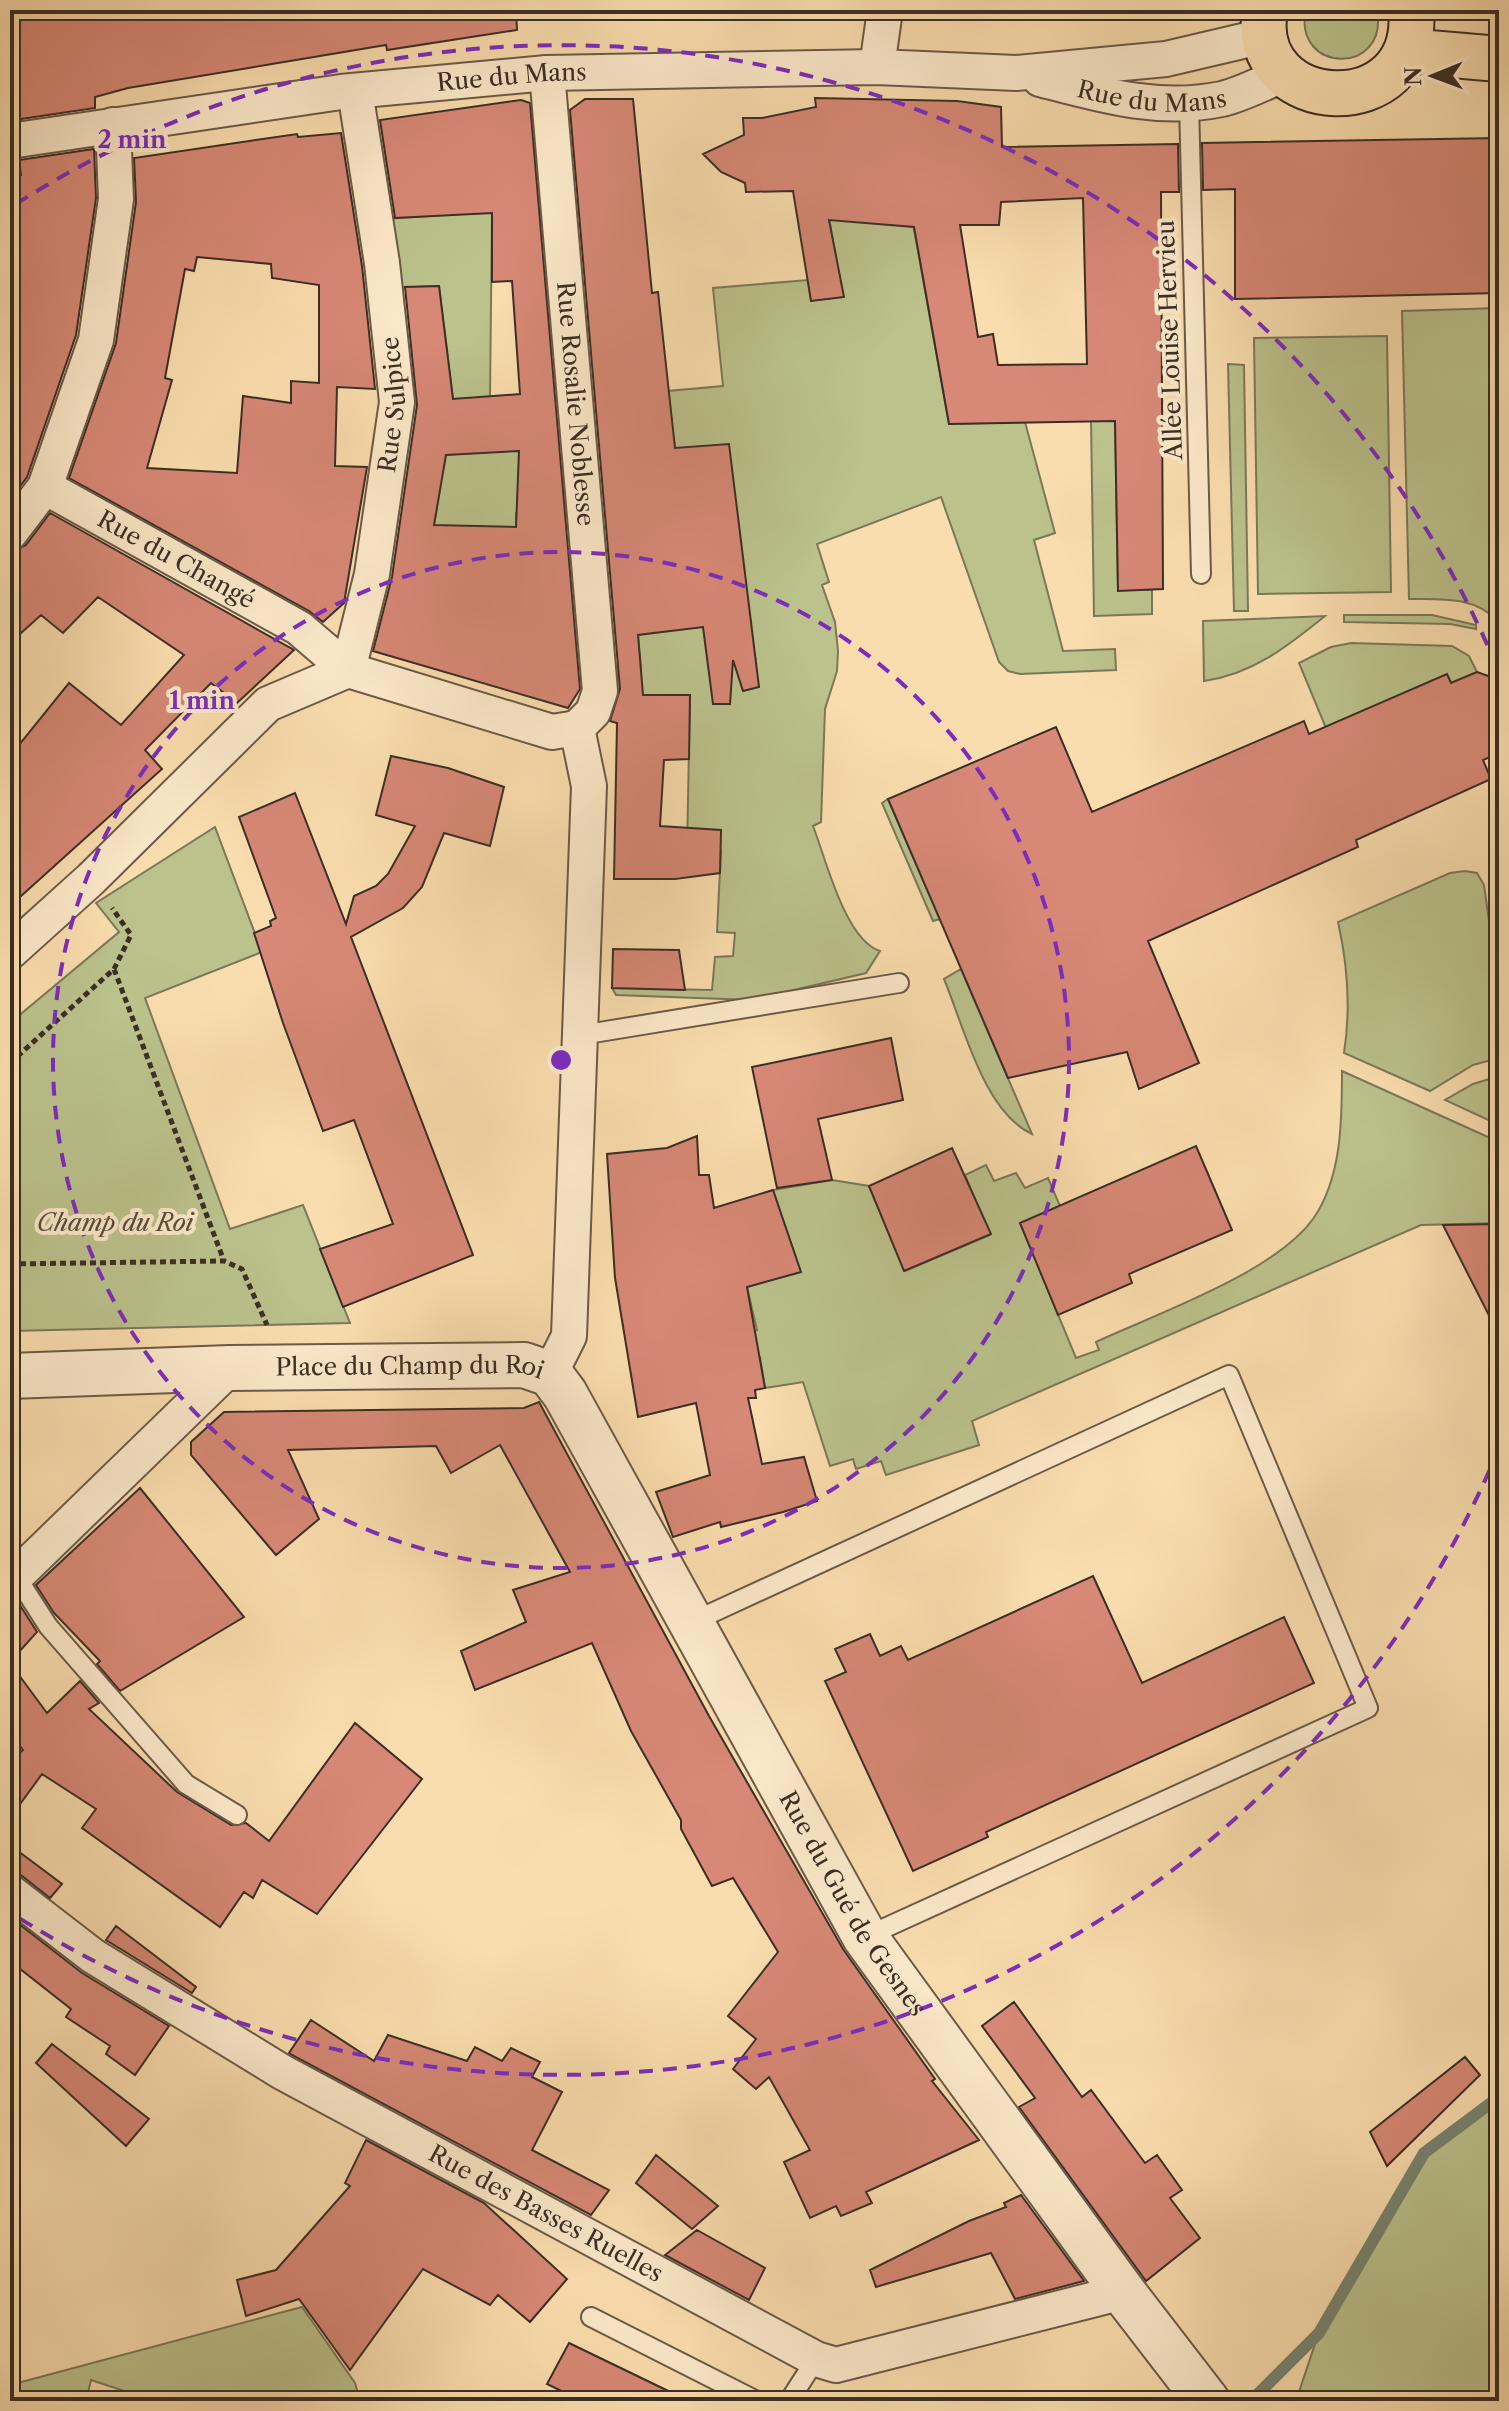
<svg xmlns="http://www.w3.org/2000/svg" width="1509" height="2411" font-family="'Libre Caslon Text',serif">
  <rect width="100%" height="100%" fill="#faddae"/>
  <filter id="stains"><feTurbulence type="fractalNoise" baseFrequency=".0025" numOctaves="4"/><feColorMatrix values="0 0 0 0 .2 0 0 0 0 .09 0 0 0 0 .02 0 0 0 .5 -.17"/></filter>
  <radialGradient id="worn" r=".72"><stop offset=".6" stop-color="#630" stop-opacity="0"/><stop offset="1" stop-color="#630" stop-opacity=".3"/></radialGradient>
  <!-- green -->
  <path fill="#bbc28c" stroke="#7b7858" stroke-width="2" d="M 1306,10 L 1377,10 C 1389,77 1292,73 1306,10 Z
    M 901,157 L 949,424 L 1025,422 L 1055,533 L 1034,540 L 1063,651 L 1115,649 L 1116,670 L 1020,674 L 1008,671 L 999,662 L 941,497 L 817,544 L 829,582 L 822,585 L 835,622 L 838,651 L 837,671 L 825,709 L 821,822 L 813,826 C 826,859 845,940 880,951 L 866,973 L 752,1000 L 616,995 L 612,988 L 712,990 L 715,957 L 733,956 L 735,933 L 717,932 L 721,850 L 687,852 L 690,695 L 618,695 L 617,670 L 641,668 L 638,635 L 657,586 L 755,657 L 675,448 L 668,391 L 723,386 L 713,288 L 808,280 L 811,301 L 843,297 L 830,224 L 818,189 Z
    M 492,212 L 490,397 L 453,399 L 439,286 L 394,288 L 384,219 Z
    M 1499,308 L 1499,622 C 1475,596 1441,599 1409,599 L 1402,311 Z
    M 1387,336 L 1391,592 L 1258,594 L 1254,338 Z
    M 1228,364 L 1244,365 L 1248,611 L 1234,611 Z
    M 1115,420 L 1118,590 L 1152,590 L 1152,614 L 1094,616 L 1091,421 Z
    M 555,448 L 529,505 L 516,513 L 518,592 L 434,525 L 441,482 L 424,456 Z
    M 1344,615 L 1432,615 L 1476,625 L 1476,629 L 1450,624 L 1344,622 Z
    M 1325,616 C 1288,646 1253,674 1204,681 L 1203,621 Z
    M 1351,643 L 1452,646 L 1469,656 L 1477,672 L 1451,683 L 1447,674 L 1333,724 L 1338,757 L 1299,663 L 1331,647 Z
    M 888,799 L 940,919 L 933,921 L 882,803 Z
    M 215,827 L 262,952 L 145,998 L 230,1229 L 303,1205 L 350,1323 L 10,1331 L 10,1023 L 119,932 L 96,903 Z
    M 1465,871 L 1477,873 L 1484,885 L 1490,928 L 1499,947 L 1499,1058 L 1473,1065 L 1430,1091 L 1344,1053 C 1351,1008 1348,966 1338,922 L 1450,873 Z
    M 961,969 L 1032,1134 C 984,1112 964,1027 944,979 Z
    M 1342,1071 L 1499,1142 L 1499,1223 L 1421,1225 L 972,1421 L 979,1445 L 886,1475 L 881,1461 L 856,1469 L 853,1459 L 830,1466 L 803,1382 L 765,1388 L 760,1357 L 735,1337 L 757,1330 L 747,1287 L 800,1272 L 773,1190 L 832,1180 L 869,1186 L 905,1271 L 990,1235 L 965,1175 L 986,1165 L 994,1181 L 1016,1173 L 1025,1188 L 1048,1178 L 1060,1206 L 1020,1223 L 1076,1358 L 1099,1350 L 1096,1342 C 1156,1314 1274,1273 1313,1219 C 1342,1178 1342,1119 1342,1071 Z
    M 1499,1076 L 1499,1125 L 1445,1100 L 1473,1084 Z
    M 1499,2098 L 1499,2401 L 1296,2401 L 1318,2335 L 1423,2155 Z
    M 302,2307 L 355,2383 L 360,2401 L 155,2401 L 91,2380 L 86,2401 L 10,2401 L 10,2385 Z"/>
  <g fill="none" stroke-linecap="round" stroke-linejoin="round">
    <!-- stream -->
    <path stroke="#778472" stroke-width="12" d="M 1251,2401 L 1319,2333 L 1424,2153 L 1499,2097"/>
  </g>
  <!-- building -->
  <path fill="#d78876" stroke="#3b2e25" stroke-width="2" fill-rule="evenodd" d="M 65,10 L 516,10 L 517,30 L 387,50 L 386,45 L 128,88 L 95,97 L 95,108 L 14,120 L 10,89 L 10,16 Z
    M 815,98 L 957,101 L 1001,107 L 1002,147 L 1178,144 L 1179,192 L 1161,192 L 1163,589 L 1118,591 L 1115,421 L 949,424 L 914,227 L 829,220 L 844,297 L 811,301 L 793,191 L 746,192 L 745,183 L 721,172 L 703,154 L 744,135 L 743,118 L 762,118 L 816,107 ZM 1083,198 L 1087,364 L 998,365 L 993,334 L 978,337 L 960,225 L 999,225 L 1001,202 Z
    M 585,99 L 633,99 L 652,293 L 658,292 L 675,448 L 729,444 L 759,687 L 743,691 L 733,660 L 730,704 L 713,704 L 703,627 L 638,635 L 643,695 L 690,695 L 689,759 L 664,760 L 660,826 L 721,830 L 720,873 L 675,879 L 614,879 L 617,723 L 610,721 L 620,689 L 570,110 Z
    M 521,100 L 530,103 L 580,689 L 568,708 L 373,651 L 392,577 L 417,405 L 405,287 L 439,286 L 453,399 L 520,394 L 512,281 L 492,282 L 492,213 L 395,218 L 380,120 ZM 519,451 L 516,527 L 434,525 L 446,455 Z
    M 341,133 L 362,266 L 375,389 L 337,387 L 335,466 L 367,467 L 344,603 L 323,622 L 309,611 L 69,478 L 116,343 L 136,202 L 134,158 L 297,134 L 298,137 ZM 197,257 L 271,264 L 272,278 L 319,285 L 319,383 L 291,381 L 291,403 L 243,396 L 237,473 L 147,468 L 172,380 L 165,378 L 185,269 L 194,271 Z
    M 1499,138 L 1499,293 L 1235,299 L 1235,189 L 1203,190 L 1202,143 Z
    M 94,149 L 96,198 L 76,335 L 27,477 L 10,500 L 10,176 L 21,175 L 19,160 Z
    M 50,513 L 294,650 L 237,703 L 211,683 L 145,750 L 162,769 L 10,906 L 10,756 L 69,683 L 121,725 L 184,655 L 98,597 L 63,633 L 41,615 L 10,643 L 10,553 L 26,545 Z
    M 1477,672 L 1494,678 L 1499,689 L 1499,753 L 1483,760 L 1491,779 L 1356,840 L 1358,847 L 1148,941 L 1199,1063 L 1139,1089 L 1127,1052 L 1008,1078 L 888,799 L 1056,727 L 1092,812 L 1304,721 L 1309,734 L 1447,674 L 1451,683 Z
    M 391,756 L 448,768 L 504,787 L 490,846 L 444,833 L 422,887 L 403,908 L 351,937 L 473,1255 L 343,1307 L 320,1249 L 393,1224 L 354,1120 L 323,1131 L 283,1023 L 254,933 L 271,926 L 270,921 L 276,918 L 239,817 L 295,793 L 346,924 L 354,896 L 376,886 L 388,874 L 415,826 L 376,815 Z
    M 613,949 L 679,950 L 685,990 L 612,988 Z
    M 891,1038 L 903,1100 L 818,1119 L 832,1180 L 777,1188 L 752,1067 Z
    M 697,1136 L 699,1175 L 709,1175 L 714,1208 L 773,1190 L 801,1272 L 747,1287 L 765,1388 L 755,1390 L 756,1398 L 748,1398 L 762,1464 L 804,1457 L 817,1501 L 783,1512 L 721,1527 L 720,1522 L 673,1537 L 656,1492 L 710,1475 L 696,1403 L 638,1417 L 615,1278 L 607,1154 L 667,1148 Z
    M 1196,1146 L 1232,1230 L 1129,1274 L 1132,1283 L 1058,1315 L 1020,1223 Z
    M 952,1148 L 991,1234 L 904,1271 L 869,1186 Z
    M 1499,1224 L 1499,1335 L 1443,1225 Z
    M 539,1402 L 709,1716 L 843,1949 L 935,2079 L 932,2081 L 979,2140 L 866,2192 L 872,2203 L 841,2216 L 836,2206 L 810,2218 L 784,2162 L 810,2150 L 769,2077 L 756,2089 L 733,2069 L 756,2039 L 728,2016 L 778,1952 L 733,1878 L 712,1886 L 681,1829 L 681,1820 L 631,1731 L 592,1643 L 475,1690 L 461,1651 L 526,1622 L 513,1590 L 570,1572 L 500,1445 L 451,1473 L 436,1446 L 288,1450 L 319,1519 L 276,1555 L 191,1455 L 191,1442 L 224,1412 L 524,1408 Z
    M 140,1488 L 244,1617 L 120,1691 L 97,1664 L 100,1661 L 54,1613 L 36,1585 Z
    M 1093,1576 L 1142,1683 L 1284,1617 L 1314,1683 L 986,1832 L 988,1837 L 913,1871 L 825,1681 L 846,1672 L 835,1649 L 870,1634 L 880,1656 L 901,1646 L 908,1660 Z
    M 16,1599 L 37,1632 L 10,1662 L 10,1605 Z
    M 10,1663 L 47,1713 L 80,1681 L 99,1703 L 89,1709 L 177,1792 L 231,1825 L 246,1823 L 269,1841 L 355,1723 L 422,1779 L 317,1914 L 262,1880 L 253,1898 L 244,1892 L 220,1927 L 82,1828 L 96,1809 L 42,1774 L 10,1818 L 10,1760 L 23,1750 L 10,1733 Z
    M 10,1845 L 62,1884 L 50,1898 L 22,1876 L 10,1872 Z
    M 10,1917 L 82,1973 L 169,2026 L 135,2075 L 106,2054 L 110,2046 L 66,2017 L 71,2009 L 10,1961 Z
    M 116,1926 L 196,1987 L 192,1993 L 106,1940 Z
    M 1014,2002 L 1082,2097 L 1091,2090 L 1145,2163 L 1157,2155 L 1182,2190 L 1170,2198 L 1200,2238 L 1146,2281 L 1019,2107 L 1035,2098 L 982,2026 Z
    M 311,2020 L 374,2061 L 388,2035 L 467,2061 L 475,2047 L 502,2061 L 511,2048 L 540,2062 L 532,2077 L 562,2092 L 532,2150 L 609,2190 L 591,2215 L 292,2055 L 289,2053 Z
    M 52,2044 L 149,2119 L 126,2146 L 36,2063 Z
    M 1465,2057 L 1480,2075 L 1387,2166 L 1370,2132 Z
    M 366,2140 L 484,2203 L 567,2279 L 530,2322 L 498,2295 L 490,2305 L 423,2269 L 350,2370 L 299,2299 L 246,2316 L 237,2280 L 276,2270 L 350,2186 L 345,2183 Z
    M 656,2155 L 718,2206 L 692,2229 L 636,2183 Z
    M 1021,2195 L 1084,2281 L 1015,2299 L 991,2253 L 876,2287 L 870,2270 L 969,2221 L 1006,2207 L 1004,2203 Z
    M 697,2230 L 765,2268 L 749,2300 L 665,2255 Z
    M 569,2343 L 689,2401 L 582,2401 L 547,2384 Z"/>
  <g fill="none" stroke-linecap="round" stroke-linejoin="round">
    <defs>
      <path id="service" d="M 1189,104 L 1201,574
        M 581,1035 L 899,983
        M 16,1576 L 48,1626 L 186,1784 L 237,1815
        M 690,1623 L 1229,1375 L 1368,1708 L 865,1937
        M 591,2317 L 757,2401
        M 789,2401 L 816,2359"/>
      <g id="minor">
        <path d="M 877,67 L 885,10"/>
        <path id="s1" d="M 547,73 L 600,691 L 593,712 L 577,728"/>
        <path id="s2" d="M 1040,79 C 1101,95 1158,112 1222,99 C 1243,94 1265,82 1285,74"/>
        <path id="s3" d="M 10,141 L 341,92 L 547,73 L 877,67 L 1016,73 L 1166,59 L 1264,36"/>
        <path id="s4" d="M 45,487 L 299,628 L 348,670"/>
        <path d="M 10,533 L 45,487 L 96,340 L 116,199 L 113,125"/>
        <path id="s5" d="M 348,670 L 372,574 L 397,402 L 382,263 L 355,91"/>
        <path d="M 10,952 L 91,879 L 268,704 L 348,670 L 552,732 L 577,728"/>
        <path d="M 550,1374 L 569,1336 L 589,786 L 577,728"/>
        <path d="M 10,1566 L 16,1576 L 230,1368"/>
        <path id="s6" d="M 10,1892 L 93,1956 L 282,2072 L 816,2359 L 836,2365 L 1123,2292"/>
      </g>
      <g id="tertiary">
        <path id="s7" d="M 10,1376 L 230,1368 L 524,1365 L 550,1374 L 565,1394 L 865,1937 L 1123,2292 L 1207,2401"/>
      </g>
      <path id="primary" d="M 1265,10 C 1246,116 1422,126 1411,10
        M 1406,51 L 1499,59"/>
    </defs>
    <!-- service casing -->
    <use href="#service" stroke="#6b5a47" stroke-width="22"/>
    <!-- minor casing -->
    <use href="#minor" stroke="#6b5a47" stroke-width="38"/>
    <!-- tertiary casing -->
    <use href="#tertiary" stroke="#6b5a47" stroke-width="48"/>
    <!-- primary casing -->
    <use href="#primary" stroke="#3b2e25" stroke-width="48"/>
    <!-- path -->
    <path stroke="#3b2e25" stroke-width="5" stroke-dasharray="6 4" stroke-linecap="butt" d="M 114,969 L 224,1261
      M 10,1063 L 114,969 L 131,935 L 112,908
      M 10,1264 L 224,1261 L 242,1269 L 267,1325
      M 1498,1474 L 1499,1474"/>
    <!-- service -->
    <use href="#service" stroke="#fce9ca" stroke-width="18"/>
    <!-- minor -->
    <use href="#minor" stroke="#fce9ca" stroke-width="34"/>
    <!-- tertiary -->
    <use href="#tertiary" stroke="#fce9ca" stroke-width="44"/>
    <!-- primary -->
    <use href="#primary" stroke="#faddae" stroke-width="44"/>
  </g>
  <!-- distance rings -->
  <g fill="none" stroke="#7b2cbf" stroke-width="4" stroke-dasharray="14 10">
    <circle cx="561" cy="1060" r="508"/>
    <path d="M1499 1448A1015 1015 0 0 1 16 1916M16 204A1015 1015 0 0 1 1499 672"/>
  </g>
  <g text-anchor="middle" stroke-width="8" stroke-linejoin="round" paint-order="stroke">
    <!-- street labels -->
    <g font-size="24" fill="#3b2e25" stroke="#fce9ca">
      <text dy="8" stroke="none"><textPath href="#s3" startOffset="506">Rue du Mans</textPath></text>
      <text dy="8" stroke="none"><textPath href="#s2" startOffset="114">Rue du Mans</textPath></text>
      <text transform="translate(1170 340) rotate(-92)" y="8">Allée Louise Hervieu</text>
      <text dy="8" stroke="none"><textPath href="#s1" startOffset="332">Rue Rosalie Noblesse</textPath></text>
      <text dy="8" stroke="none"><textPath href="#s5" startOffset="270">Rue Sulpice</textPath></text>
      <text dy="8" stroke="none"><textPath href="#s4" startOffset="150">Rue du Changé</textPath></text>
      <text dy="8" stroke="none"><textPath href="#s7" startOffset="400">Place du Champ du Roi</textPath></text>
      <text dy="8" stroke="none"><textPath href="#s7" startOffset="1152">Rue du Gué de Gesnes</textPath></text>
      <text dy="8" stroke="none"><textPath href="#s6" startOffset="626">Rue des Basses Ruelles</textPath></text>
    </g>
    <!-- park labels -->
    <g font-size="24" font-style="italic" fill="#554c3a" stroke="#fce9ca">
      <text x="115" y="1231">Champ du Roi</text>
    </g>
  </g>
  <circle cx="561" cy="1060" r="12" fill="#7b2cbf" stroke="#fce9ca" stroke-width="4"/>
  <g font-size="24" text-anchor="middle" font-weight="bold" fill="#7b2cbf" stroke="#fce9ca" stroke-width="8" stroke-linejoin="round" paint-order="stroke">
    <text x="132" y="148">2 min</text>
    <text x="202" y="709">1 min</text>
  </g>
  <!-- margin -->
  <rect width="1509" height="2411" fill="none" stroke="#faddae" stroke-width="40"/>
  <rect x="12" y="12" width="1485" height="2387" fill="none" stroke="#3b2e25" stroke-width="4"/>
  <rect x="20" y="20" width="1469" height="2371" fill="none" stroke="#3b2e25" stroke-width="2"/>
  <!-- north arrow -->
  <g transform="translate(1433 76) rotate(269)" stroke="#fce9ca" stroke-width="6" paint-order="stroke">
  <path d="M0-6L14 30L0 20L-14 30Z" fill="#3b2e25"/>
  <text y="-12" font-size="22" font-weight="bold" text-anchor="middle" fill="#3b2e25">N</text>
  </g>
  <rect width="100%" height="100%" filter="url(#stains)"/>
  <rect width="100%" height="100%" fill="url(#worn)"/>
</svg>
